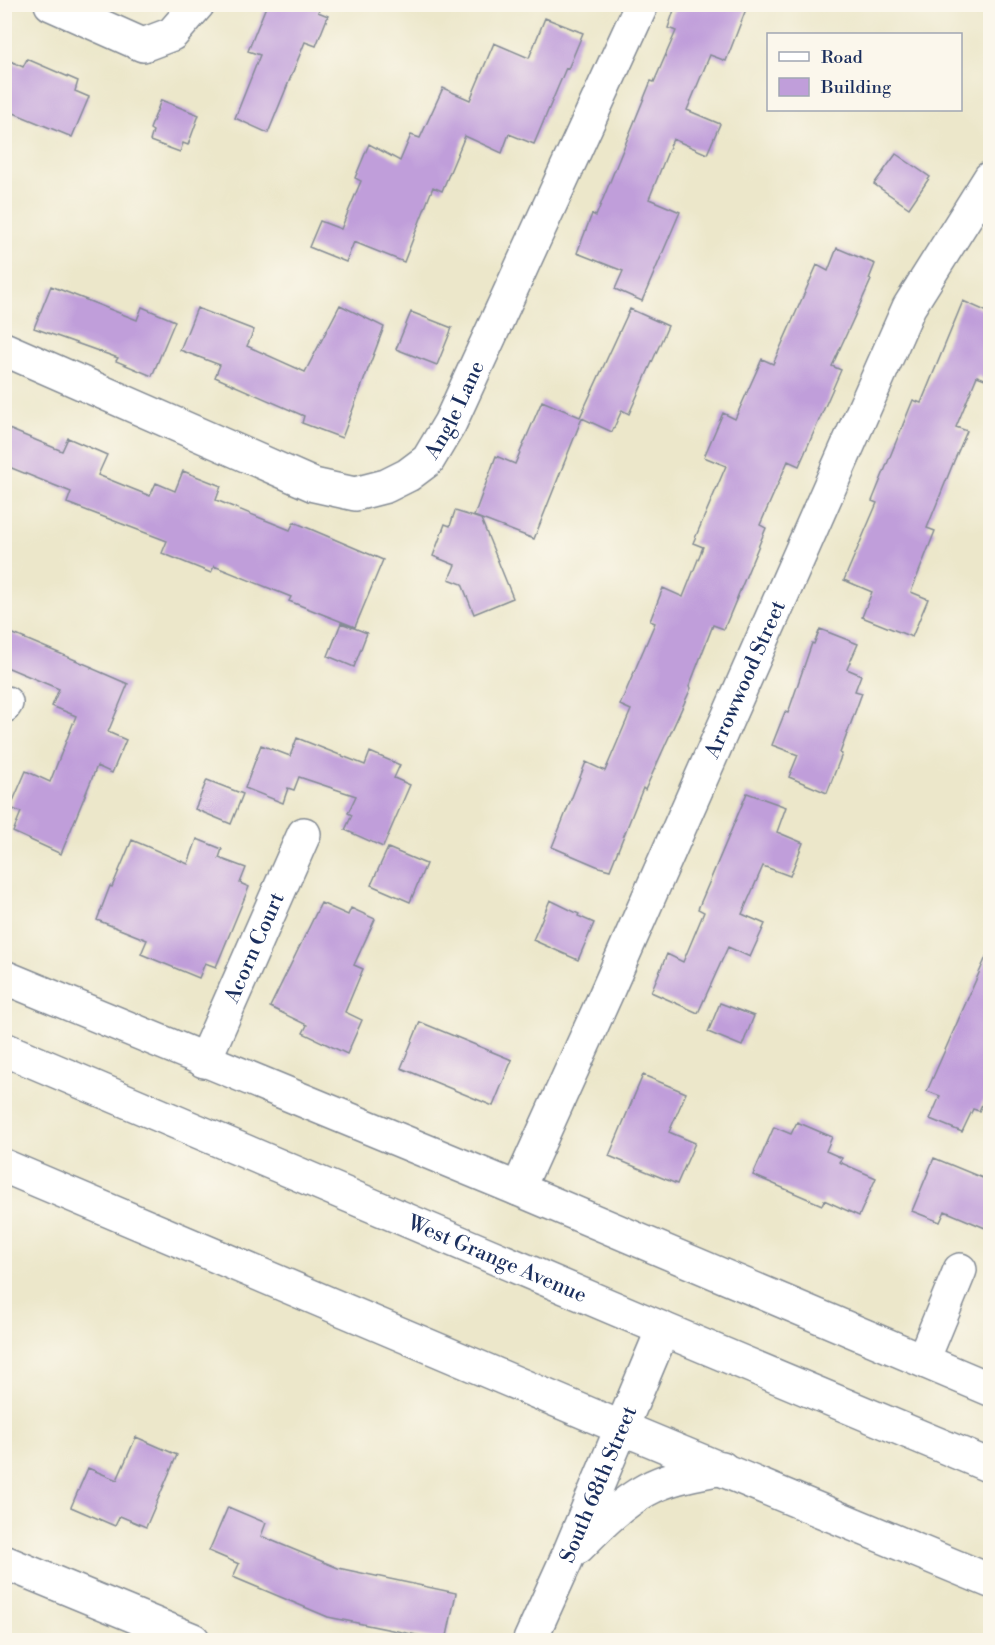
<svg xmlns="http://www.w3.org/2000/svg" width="995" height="1645" font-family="'Libre Bodoni',serif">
  <rect width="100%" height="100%" fill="#fbf7ec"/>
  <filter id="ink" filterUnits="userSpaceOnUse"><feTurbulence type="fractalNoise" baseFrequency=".0167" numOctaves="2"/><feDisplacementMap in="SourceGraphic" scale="12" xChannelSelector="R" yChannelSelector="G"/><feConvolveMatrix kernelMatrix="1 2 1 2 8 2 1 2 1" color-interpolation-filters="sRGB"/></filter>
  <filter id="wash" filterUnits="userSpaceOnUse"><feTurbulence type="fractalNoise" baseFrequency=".008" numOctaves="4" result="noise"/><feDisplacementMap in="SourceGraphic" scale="24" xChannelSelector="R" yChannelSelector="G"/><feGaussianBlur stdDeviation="1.35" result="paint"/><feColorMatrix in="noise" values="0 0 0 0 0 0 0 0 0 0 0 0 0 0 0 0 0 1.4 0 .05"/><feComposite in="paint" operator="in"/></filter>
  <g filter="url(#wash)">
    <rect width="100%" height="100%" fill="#ece7ca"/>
    <g id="blocks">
      <!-- building -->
      <path fill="#c09eda" d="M 267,4 L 321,4 L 318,12 L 328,16 L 316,46 L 305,42 L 268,133 L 235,118 L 260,55 L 248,51 Z
        M 676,4 L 748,4 L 726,61 L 710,55 L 687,110 L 720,124 L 707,154 L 673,139 L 649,199 L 680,212 L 642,301 L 615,289 L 623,271 L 577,253 L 592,214 L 596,216 L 651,81 L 654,82 L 676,31 L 668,28 Z
        M 545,18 L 583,33 L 568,69 L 566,68 L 534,144 L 509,134 L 502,153 L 465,136 L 442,191 L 433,187 L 404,262 L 354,242 L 346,262 L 309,247 L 320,221 L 341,229 L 361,181 L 355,178 L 369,144 L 400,161 L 411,135 L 420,138 L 443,88 L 470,100 L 494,43 L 529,58 Z
        M 4,58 L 23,67 L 27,59 L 78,81 L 75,91 L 89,97 L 72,137 L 4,109 Z
        M 161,100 L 199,115 L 188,145 L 183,143 L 180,152 L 150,141 L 153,131 L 150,129 Z
        M 896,154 L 930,177 L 909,208 L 874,184 Z
        M 837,248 L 875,264 L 869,279 L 871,280 L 832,366 L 841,370 L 799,466 L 788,461 L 760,525 L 766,528 L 724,629 L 713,625 L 689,687 L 691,688 L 645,790 L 643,788 L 610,870 L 599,867 L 552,847 L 586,762 L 605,771 L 631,710 L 620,705 L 655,623 L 650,621 L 663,588 L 683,597 L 703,547 L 693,543 L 726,466 L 704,457 L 723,413 L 735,419 L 762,359 L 773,364 L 817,265 L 828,271 Z
        M 51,286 L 137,320 L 142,307 L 175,321 L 152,376 L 116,361 L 118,358 L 34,328 Z
        M 963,301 L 990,313 L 990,381 L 977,376 L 956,427 L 967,431 L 954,461 L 927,528 L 935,531 L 911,592 L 928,599 L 912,637 L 862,617 L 872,592 L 844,580 L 877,503 L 872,501 L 913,400 L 921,403 Z
        M 340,305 L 384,327 L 342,438 L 302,423 L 304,416 L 215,377 L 220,365 L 180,350 L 197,308 L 254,330 L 247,346 L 305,372 Z
        M 630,309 L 668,326 L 629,414 L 622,410 L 612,432 L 582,418 L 534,539 L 474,516 L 496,456 L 515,464 L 542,401 L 580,417 Z
        M 411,312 L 452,328 L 437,365 L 396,349 Z
        M 4,427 L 62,451 L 68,438 L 107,455 L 98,475 L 150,496 L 156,483 L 175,491 L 183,471 L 221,486 L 216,500 L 290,530 L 294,522 L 383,560 L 355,627 L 289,601 L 291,597 L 214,566 L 211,573 L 162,553 L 167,541 L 67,503 L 71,492 L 4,465 Z
        M 455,511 L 481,519 L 513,598 L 474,614 L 462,584 L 449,579 L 455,565 L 433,556 L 445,524 L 450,526 Z
        M 341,623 L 367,633 L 354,667 L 328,656 Z
        M 820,629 L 858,644 L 847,669 L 861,675 L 855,691 L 862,693 L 840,753 L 842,754 L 827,793 L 789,777 L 798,755 L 772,745 L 785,712 L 788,713 L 812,643 L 814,644 Z
        M 4,630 L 92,667 L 91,668 L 128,684 L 108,732 L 126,740 L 112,773 L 97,766 L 61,854 L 13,832 L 21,812 L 10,808 L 26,771 L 50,782 L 76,716 L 52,706 L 59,689 L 4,666 Z
        M 297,738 L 365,765 L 370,752 L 400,765 L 394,778 L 410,785 L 383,847 L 345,830 L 352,815 L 348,813 L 356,796 L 299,777 L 294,790 L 288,788 L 283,803 L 245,788 L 261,745 L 290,756 Z
        M 207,780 L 243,794 L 231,824 L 195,809 Z
        M 747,793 L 786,807 L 777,832 L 803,843 L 790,876 L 763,866 L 742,914 L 765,924 L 750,957 L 728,947 L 698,1013 L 651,992 L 667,954 L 683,962 L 704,912 L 698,909 Z
        M 197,839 L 222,849 L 219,858 L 246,868 L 240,883 L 249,887 L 216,967 L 205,963 L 199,978 L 141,954 L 147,940 L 97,920 L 110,886 L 112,887 L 132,840 L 188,864 Z
        M 388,848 L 426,864 L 410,902 L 371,885 Z
        M 550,900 L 579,914 L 578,916 L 594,923 L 578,960 L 533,940 Z
        M 321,903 L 348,915 L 351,908 L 375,919 L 354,965 L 363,969 L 345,1012 L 362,1020 L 347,1054 L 303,1033 L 307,1025 L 270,1007 Z
        M 990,948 L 990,1086 L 979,1111 L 973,1109 L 962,1132 L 930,1119 L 940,1096 L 927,1091 Z
        M 720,1003 L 754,1016 L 742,1046 L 708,1032 Z
        M 420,1022 L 512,1060 L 493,1106 L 401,1068 Z
        M 643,1075 L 686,1093 L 669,1132 L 695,1143 L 677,1184 L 609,1156 Z
        M 797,1122 L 832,1137 L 826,1151 L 842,1158 L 839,1162 L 876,1178 L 859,1216 L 824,1200 L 822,1205 L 753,1175 L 774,1127 L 791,1134 Z
        M 934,1158 L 990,1181 L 990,1230 L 945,1211 L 940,1222 L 912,1211 Z
        M 136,1437 L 177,1455 L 146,1527 L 120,1516 L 115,1526 L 71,1507 L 88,1468 L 117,1480 Z
        M 228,1507 L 266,1523 L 261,1536 L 338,1568 L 456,1593 L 446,1641 L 328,1617 L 233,1577 L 239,1564 L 209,1551 Z"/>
    </g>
  </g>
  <g filter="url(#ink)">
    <use href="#blocks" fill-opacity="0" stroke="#848b94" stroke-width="1.5"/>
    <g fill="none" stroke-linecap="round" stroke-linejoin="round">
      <defs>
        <g id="minor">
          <path d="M 51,4 L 143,45 L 172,34 L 198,4"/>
          <path id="s1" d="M 4,349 L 314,485 L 355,494 L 386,486 L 408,475 L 428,460 L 450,423 L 642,4"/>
          <path d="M 4,706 L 6,703"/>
          <path d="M 4,977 L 518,1189 L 990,1389"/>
          <path id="s2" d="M 4,1049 L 663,1329 L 990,1466"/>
          <path id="s3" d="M 204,1061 L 304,834"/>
          <path d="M 4,1166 L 622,1428 L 990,1581"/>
          <path id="s4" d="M 518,1189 L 606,994 L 909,307 L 990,178"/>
          <path d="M 923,1360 L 960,1270"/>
          <path d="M 578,1547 C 599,1526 620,1504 646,1490 C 669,1477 697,1473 722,1468"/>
          <path d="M 4,1562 L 193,1640"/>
          <path id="s5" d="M 530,1640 L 568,1556 L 663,1329"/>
        </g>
      </defs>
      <!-- minor casing -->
      <use href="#minor" stroke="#848b94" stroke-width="36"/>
      <!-- minor -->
      <use href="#minor" stroke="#fff" stroke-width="33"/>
    </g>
  </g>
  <g text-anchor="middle" stroke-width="4.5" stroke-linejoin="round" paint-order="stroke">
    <!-- street labels -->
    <g font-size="21" fill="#1b2f5e" stroke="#fbf7ec">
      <text dy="7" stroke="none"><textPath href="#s1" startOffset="519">Angle Lane</textPath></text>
      <text dy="7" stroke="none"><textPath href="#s4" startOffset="558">Arrowwood Street</textPath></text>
      <text dy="7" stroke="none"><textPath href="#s3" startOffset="124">Acorn Court</textPath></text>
      <text dy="7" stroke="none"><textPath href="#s2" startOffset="536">West Grange Avenue</textPath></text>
      <text dy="7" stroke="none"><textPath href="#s5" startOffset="170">South 68th Street</textPath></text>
    </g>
  </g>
  <!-- margin -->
  <rect width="995" height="1645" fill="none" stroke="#fbf7ec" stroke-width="24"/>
  <!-- legend -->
  <rect x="767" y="33" width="195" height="78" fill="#fbf7ec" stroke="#a1a7b3" stroke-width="1.5"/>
  <rect x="779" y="52" width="30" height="9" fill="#ffffff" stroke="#a1a7b3" stroke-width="1.5"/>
  <text x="821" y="63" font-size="18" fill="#1b2f5e">Road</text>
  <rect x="779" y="78" width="30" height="18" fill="#c09eda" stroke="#a1a7b3" stroke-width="1.5"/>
  <text x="821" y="93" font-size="18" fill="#1b2f5e">Building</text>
</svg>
